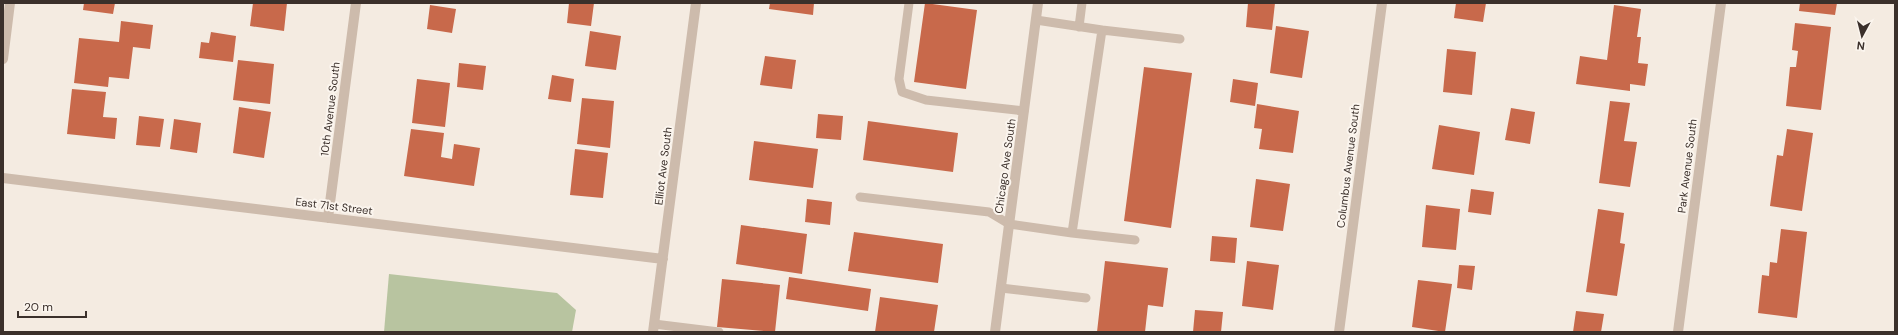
<svg xmlns="http://www.w3.org/2000/svg" width="1898" height="335" font-family="'DM Sans',sans-serif">
  <rect width="100%" height="100%" fill="#f4ebe1"/>
  <!-- grass -->
  <path fill="#b8c4a0" d="M 389,274 L 557,293 L 576,310 L 572,332 L 384,332 Z"/>
  <!-- building -->
  <path fill="#c8694b" d="M 84,3 L 115,3 L 113,14 L 83,10 Z
    M 253,3 L 287,3 L 284,31 L 250,26 Z
    M 569,3 L 594,3 L 591,26 L 567,23 Z
    M 770,3 L 814,3 L 813,15 L 769,9 Z
    M 925,3 L 977,10 L 966,89 L 914,82 Z
    M 1248,3 L 1275,3 L 1272,30 L 1246,27 Z
    M 1456,3 L 1486,3 L 1483,22 L 1454,18 Z
    M 1800,3 L 1837,3 L 1835,15 L 1799,11 Z
    M 430,5 L 456,9 L 452,33 L 427,29 Z
    M 1614,5 L 1641,9 L 1637,37 L 1641,37 L 1638,63 L 1648,64 L 1645,86 L 1630,84 L 1630,91 L 1576,84 L 1580,56 L 1607,60 Z
    M 121,21 L 153,25 L 150,49 L 133,47 L 129,79 L 109,77 L 108,87 L 74,83 L 79,38 L 119,42 Z
    M 1795,23 L 1831,27 L 1821,110 L 1786,106 L 1790,67 L 1796,67 L 1798,51 L 1792,50 Z
    M 1276,26 L 1309,31 L 1302,78 L 1270,73 Z
    M 590,31 L 621,36 L 616,70 L 585,66 Z
    M 211,32 L 236,36 L 233,62 L 199,58 L 201,42 L 209,43 Z
    M 1447,49 L 1476,52 L 1472,95 L 1443,92 Z
    M 765,56 L 796,60 L 792,89 L 760,85 Z
    M 238,60 L 274,64 L 270,104 L 233,100 Z
    M 459,63 L 486,66 L 483,90 L 457,87 Z
    M 1144,67 L 1192,73 L 1171,228 L 1124,221 Z
    M 552,75 L 574,79 L 571,102 L 548,99 Z
    M 417,79 L 450,83 L 445,127 L 412,123 Z
    M 1233,79 L 1258,83 L 1255,106 L 1230,102 Z
    M 72,89 L 106,92 L 103,117 L 117,118 L 115,139 L 67,134 Z
    M 582,98 L 614,101 L 610,148 L 577,144 Z
    M 1610,101 L 1630,103 L 1624,141 L 1637,142 L 1630,187 L 1599,183 Z
    M 1257,104 L 1299,111 L 1293,153 L 1259,149 L 1262,129 L 1254,128 Z
    M 239,107 L 271,112 L 264,158 L 233,153 Z
    M 1511,108 L 1535,112 L 1530,144 L 1505,140 Z
    M 818,114 L 843,116 L 841,140 L 816,138 Z
    M 139,116 L 164,119 L 160,147 L 136,145 Z
    M 174,119 L 201,123 L 197,153 L 170,149 Z
    M 868,121 L 958,133 L 953,172 L 863,160 Z
    M 1439,125 L 1480,132 L 1474,175 L 1432,169 Z
    M 411,129 L 444,133 L 441,157 L 452,159 L 454,144 L 480,148 L 474,186 L 404,176 Z
    M 1787,129 L 1813,133 L 1802,211 L 1770,206 L 1777,155 L 1783,156 Z
    M 754,141 L 818,149 L 813,188 L 749,180 Z
    M 575,149 L 608,153 L 603,198 L 570,195 Z
    M 1256,179 L 1290,184 L 1283,231 L 1250,227 Z
    M 1471,189 L 1494,192 L 1491,215 L 1468,212 Z
    M 807,199 L 832,202 L 830,225 L 805,222 Z
    M 1426,205 L 1460,209 L 1456,250 L 1422,247 Z
    M 1598,209 L 1624,213 L 1620,243 L 1625,244 L 1617,296 L 1586,292 Z
    M 741,225 L 807,234 L 802,274 L 736,264 Z
    M 1781,229 L 1807,232 L 1797,318 L 1758,313 L 1762,275 L 1769,276 L 1770,262 L 1777,263 Z
    M 854,232 L 943,244 L 938,283 L 848,271 Z
    M 1212,236 L 1237,238 L 1235,263 L 1210,261 Z
    M 1105,261 L 1168,268 L 1163,307 L 1148,305 L 1145,332 L 1097,332 Z
    M 1247,261 L 1279,265 L 1273,310 L 1242,306 Z
    M 1459,265 L 1475,266 L 1472,290 L 1457,288 Z
    M 789,277 L 871,289 L 868,311 L 786,299 Z
    M 722,279 L 780,285 L 775,332 L 717,327 Z
    M 1418,280 L 1452,284 L 1445,332 L 1412,327 Z
    M 880,297 L 938,305 L 934,332 L 875,332 Z
    M 1195,310 L 1223,312 L 1221,332 L 1193,332 Z
    M 1576,311 L 1604,314 L 1601,332 L 1573,332 Z"/>
  <g fill="none" stroke-linecap="round" stroke-linejoin="round">
    <!-- service -->
    <path stroke="#cdbbac" stroke-width="9" d="M 909,3 L 899,79 L 902,92 L 926,100 L 1024,111
      M 1079,27 L 1082,3
      M 1102,30 L 1180,39
      M 860,197 L 989,212 L 1009,224 L 1072,233 L 1102,30 L 1036,20
      M 1072,233 L 1135,240
      M 1001,288 L 1086,298
      M 654,324 L 719,332"/>
    <!-- minor -->
    <path stroke="#cdbbac" stroke-width="10" d="M 3,59 L 10,3
      M 3,178 L 663,259
      M 328,218 L 356,3
      M 653,332 L 696,3
      M 995,332 L 1038,3
      M 1339,332 L 1382,3
      M 1678,332 L 1721,3"/>
  </g>
  <g text-anchor="middle" stroke-width="4" stroke-linejoin="round" paint-order="stroke">
    <!-- street labels -->
    <g font-size="11" fill="#3b302b" stroke="#fbf5ee">
      <text transform="translate(330 109) rotate(-83)" y="4">10th Avenue South</text>
      <text transform="translate(663 166) rotate(-83)" y="4">Elliot Ave South</text>
      <text transform="translate(1005 166) rotate(-82)" y="4">Chicago Ave South</text>
      <text transform="translate(1348 166) rotate(-83)" y="4">Columbus Avenue South</text>
      <text transform="translate(1687 166) rotate(-83)" y="4">Park Avenue South</text>
      <text transform="translate(334 206) rotate(7)" y="4">East 71st Street</text>
    </g>
  </g>
  <!-- border -->
  <rect width="1898" height="335" fill="none" stroke="#3b302b" stroke-width="8"/>
  <!-- north arrow -->
  <g transform="translate(1862 36) rotate(187)" stroke="#fbf5ee" stroke-width="3" paint-order="stroke">
  <path d="M0-3L7 15L0 10L-7 15Z" fill="#3b302b"/>
  <text y="-6" font-size="11" font-weight="bold" text-anchor="middle" fill="#3b302b">N</text>
  </g>
  <!-- scale -->
  <path d="M18 311v6h68v-6" fill="none" stroke="#3b302b" stroke-width="2"/>
  <text x="24" y="311" font-size="12" fill="#3b302b" stroke="#fbf5ee" stroke-width="3" paint-order="stroke">20 m</text>
</svg>
